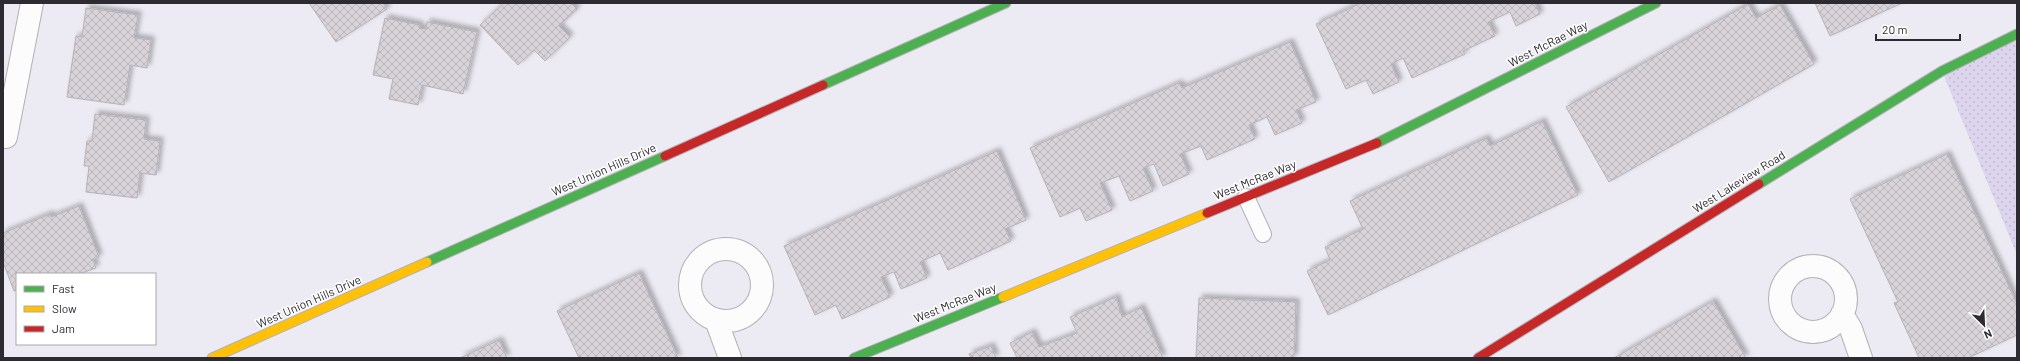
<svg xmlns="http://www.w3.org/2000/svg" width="2020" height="361" font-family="Barlow,sans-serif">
  <defs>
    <pattern id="grass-dots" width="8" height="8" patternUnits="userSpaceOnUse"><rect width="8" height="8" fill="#ddd5ee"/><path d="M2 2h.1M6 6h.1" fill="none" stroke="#beb7cd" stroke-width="1.8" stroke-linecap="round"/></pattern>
    <pattern id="building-cross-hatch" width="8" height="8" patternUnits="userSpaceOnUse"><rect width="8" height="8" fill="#d7d3d9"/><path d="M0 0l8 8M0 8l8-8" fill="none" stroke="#b9b5bb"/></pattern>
    <filter id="shadow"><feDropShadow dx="3.5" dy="-3.5" stdDeviation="2" flood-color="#0004"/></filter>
  </defs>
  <rect width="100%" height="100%" fill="#eceaf3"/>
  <!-- grass -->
  <path fill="url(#grass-dots)" d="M 2017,34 L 2017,255 L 1942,71 Z"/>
  <!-- building -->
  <path fill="url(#building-cross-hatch)" stroke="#b6b2b8" filter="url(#shadow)" d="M 309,3 L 383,3 L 387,9 L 336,42 Z
    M 504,3 L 571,3 L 577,9 L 559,26 L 570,37 L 545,61 L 534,50 L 518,65 L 480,25 Z
    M 1361,3 L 1535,3 L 1540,14 L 1516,26 L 1510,12 L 1488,22 L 1495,36 L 1463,51 L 1465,54 L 1412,78 L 1403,58 L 1391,64 L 1399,82 L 1373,94 L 1366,80 L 1346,89 L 1316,24 Z
    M 1815,3 L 1902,3 L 1830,36 Z
    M 1748,4 L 1756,18 L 1780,5 L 1814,64 L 1609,182 L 1566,107 Z
    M 86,8 L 138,15 L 134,38 L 151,40 L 147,68 L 130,65 L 124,105 L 67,97 L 76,36 L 82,37 Z
    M 385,18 L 420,25 L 419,28 L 426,29 L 427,22 L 477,32 L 463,94 L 422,85 L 418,105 L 389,99 L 393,79 L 373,75 Z
    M 1290,42 L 1316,102 L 1296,110 L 1302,123 L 1275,135 L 1267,117 L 1249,125 L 1255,139 L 1207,160 L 1201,146 L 1180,154 L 1189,174 L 1163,186 L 1154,164 L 1143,168 L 1153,191 L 1130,201 L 1119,176 L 1100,183 L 1112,210 L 1086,221 L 1080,208 L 1060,217 L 1030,148 L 1179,83 L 1182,88 Z
    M 95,114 L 146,120 L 144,139 L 160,141 L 156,175 L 140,173 L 137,198 L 86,192 L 89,166 L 84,166 L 87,141 L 92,141 Z
    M 1542,121 L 1578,195 L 1328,315 L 1307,271 L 1330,260 L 1325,247 L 1363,229 L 1350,201 L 1486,138 L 1490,146 Z
    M 997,151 L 1026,220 L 1005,229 L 1011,241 L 948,270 L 940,253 L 920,262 L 927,278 L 901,289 L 894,272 L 881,277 L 890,297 L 842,319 L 836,305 L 815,315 L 784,246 Z
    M 1947,154 L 2017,304 L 2017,335 L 1968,358 L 1919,358 L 1894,303 L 1898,302 L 1850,199 Z
    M 79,206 L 99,257 L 93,260 L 96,268 L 79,274 L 17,274 L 17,290 L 14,291 L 3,262 L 3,233 L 50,214 L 51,217 Z
    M 639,273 L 678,358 L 579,358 L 557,311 Z
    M 1116,297 L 1122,317 L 1141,307 L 1163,358 L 1017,358 L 1010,343 L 1032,332 L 1039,347 L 1077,333 L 1070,317 Z
    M 1199,298 L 1296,302 L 1294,358 L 1196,358 Z
    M 1713,301 L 1746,358 L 1614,358 Z
    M 499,340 L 507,358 L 460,358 Z
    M 991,346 L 996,358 L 971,358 L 969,354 Z"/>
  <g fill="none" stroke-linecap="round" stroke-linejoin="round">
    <defs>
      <path id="lane" d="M 1246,197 L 1263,234"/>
      <path id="street" d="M 6,137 L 32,3
        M690 285a36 36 0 1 1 72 0a36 36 0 1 1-72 0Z
        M1780 299a33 33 0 1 1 66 0a33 33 0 1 1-66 0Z
        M 1842,314 L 1851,329 L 1861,358
        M 716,320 L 730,358"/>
      <path id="fast" d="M 823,85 L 1006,3
        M 1377,143 L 1656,3
        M 1759,184 L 1942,71 L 2017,34
        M 427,262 L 665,156
        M 854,358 L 1003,297"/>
      <path id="slow" d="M 1003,297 L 1207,213
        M 212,358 L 427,262"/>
      <path id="jam" d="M 665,156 L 823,85
        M 1207,213 L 1377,143
        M 1478,358 L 1759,184"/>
    </defs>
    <!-- lane casing -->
    <use href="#lane" stroke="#b3b1b8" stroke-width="18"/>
    <!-- street casing -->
    <use href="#street" stroke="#b3b1b8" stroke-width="24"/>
    <!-- fast casing -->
    <use href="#fast" stroke="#b3b1b8" stroke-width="11"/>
    <!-- slow casing -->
    <use href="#slow" stroke="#b3b1b8" stroke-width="11"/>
    <!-- jam casing -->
    <use href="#jam" stroke="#b3b1b8" stroke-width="11"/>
    <!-- lane -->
    <use href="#lane" stroke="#fcfcfd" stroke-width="16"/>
    <!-- street -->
    <use href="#street" stroke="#fcfcfd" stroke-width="22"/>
    <!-- fast -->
    <use href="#fast" stroke="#4caf50" stroke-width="9"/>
    <!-- slow -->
    <use href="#slow" stroke="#ffc107" stroke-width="9"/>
    <!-- jam -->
    <use href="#jam" stroke="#c62828" stroke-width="9"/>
  </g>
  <g text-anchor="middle" stroke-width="3" stroke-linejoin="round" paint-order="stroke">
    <!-- street labels -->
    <g font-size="12" fill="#2d2b31" stroke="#fff">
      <text transform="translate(1548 44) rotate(-27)" y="4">West McRae Way</text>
      <text transform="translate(604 170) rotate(-24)" y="4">West Union Hills Drive</text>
      <text transform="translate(1255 180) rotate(-22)" y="4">West McRae Way</text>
      <text transform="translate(1739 182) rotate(-32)" y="4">West Lakeview Road</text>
      <text transform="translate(309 302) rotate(-24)" y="4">West Union Hills Drive</text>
      <text transform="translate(955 303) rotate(-22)" y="4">West McRae Way</text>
    </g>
  </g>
  <!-- border -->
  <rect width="2020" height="361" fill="none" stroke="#2d2b31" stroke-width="8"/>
  <!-- legend -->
  <rect x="16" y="273" width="140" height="72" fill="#ffffff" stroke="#abaaad"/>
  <rect x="24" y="286" width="20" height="6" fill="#4caf50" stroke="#abaaad"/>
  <text x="52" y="293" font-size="12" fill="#2d2b31">Fast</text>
  <rect x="24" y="306" width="20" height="6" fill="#ffc107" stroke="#abaaad"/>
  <text x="52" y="313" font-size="12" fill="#2d2b31">Slow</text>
  <rect x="24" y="326" width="20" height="6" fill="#c62828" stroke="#abaaad"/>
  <text x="52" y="333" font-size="12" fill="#2d2b31">Jam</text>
  <!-- north arrow -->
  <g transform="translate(1984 325) rotate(156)" stroke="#ffffff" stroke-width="3" paint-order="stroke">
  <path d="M0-3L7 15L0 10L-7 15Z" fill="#2d2b31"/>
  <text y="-6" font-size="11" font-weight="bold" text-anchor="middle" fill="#2d2b31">N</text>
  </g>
  <!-- scale -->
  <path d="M1876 34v6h84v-6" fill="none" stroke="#2d2b31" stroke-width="2"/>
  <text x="1882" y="34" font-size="12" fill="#2d2b31" stroke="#ffffff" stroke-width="3" paint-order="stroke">20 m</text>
</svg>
